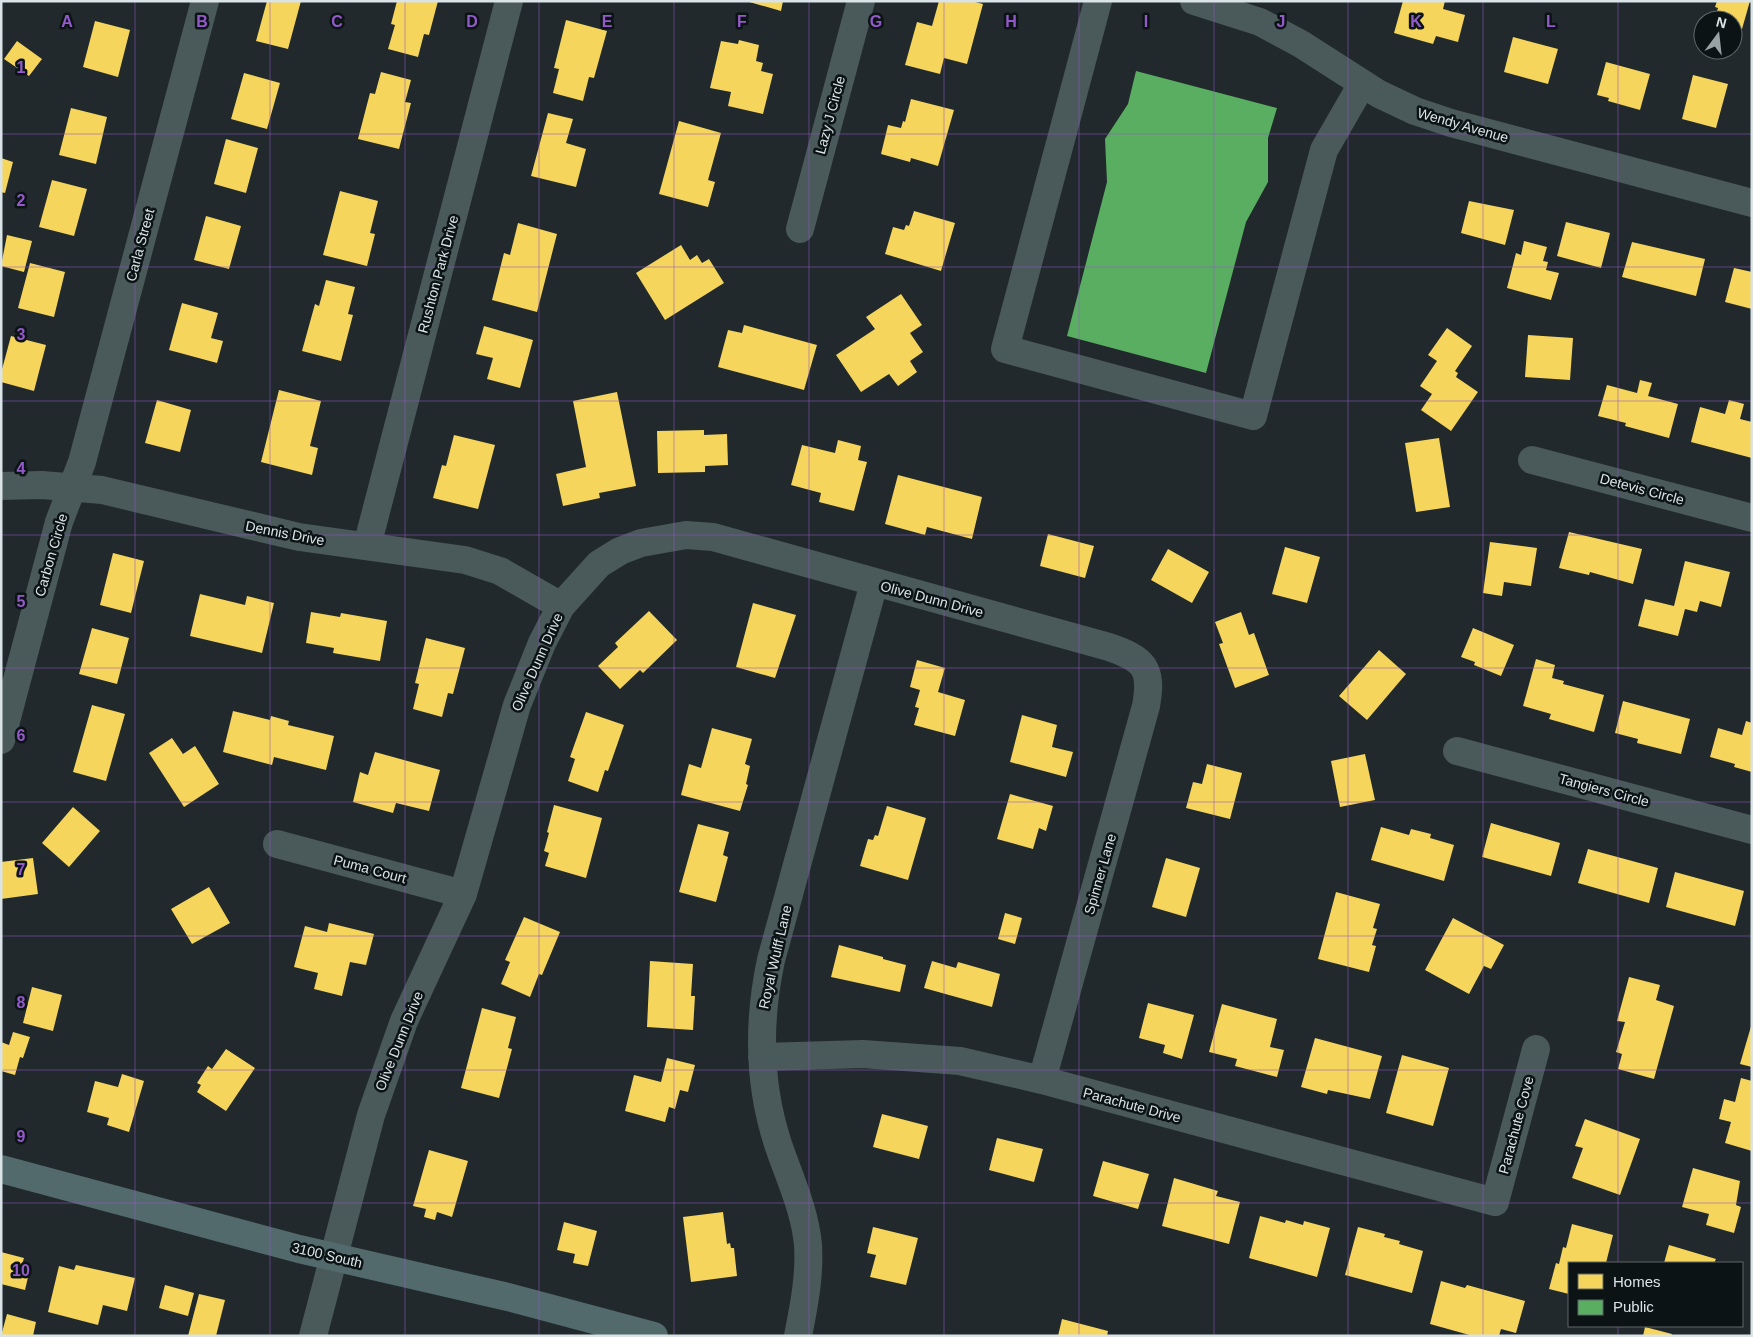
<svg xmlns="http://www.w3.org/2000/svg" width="1753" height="1337" font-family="Helvetica,sans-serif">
  <rect width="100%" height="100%" fill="#21292c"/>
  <!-- homes -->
  <path fill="#f6d55c" d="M 267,1 L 301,1 L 288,49 L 256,41 Z
    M 397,1 L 438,1 L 429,35 L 424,34 L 418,57 L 388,49 L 395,25 L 391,24 Z
    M 746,1 L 783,1 L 781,11 Z
    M 939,1 L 971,1 L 983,4 L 967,64 L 944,58 L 940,74 L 905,65 L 917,22 L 932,26 Z
    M 1403,1 L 1445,1 L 1443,9 L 1465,15 L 1458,42 L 1436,36 L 1433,44 L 1394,33 Z
    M 1717,1 L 1750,1 L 1742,29 L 1733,27 L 1733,20 L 1714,20 L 1718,8 L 1715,7 Z
    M 566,20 L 607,31 L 594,78 L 589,77 L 583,101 L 553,93 L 559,69 L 554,68 Z
    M 95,21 L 130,30 L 118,77 L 83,67 Z
    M 1513,37 L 1558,49 L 1548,84 L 1504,72 Z
    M 739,40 L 759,45 L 756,61 L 763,63 L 761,71 L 773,74 L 763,114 L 728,106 L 731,92 L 710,88 L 721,41 L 738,44 Z
    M 17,41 L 42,59 L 29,76 L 4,59 Z
    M 1606,62 L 1650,74 L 1640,110 L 1608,101 L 1609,98 L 1597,95 Z
    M 381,72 L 411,80 L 405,102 L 411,103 L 399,149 L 358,139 L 370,93 L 375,94 Z
    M 244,73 L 280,83 L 267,129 L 231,119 Z
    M 1693,75 L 1728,84 L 1716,128 L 1682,119 Z
    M 911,99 L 954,110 L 938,166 L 911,158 L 910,162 L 881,154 L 888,125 L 901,128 L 903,121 L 905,122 Z
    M 71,108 L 107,117 L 96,164 L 59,155 Z
    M 548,113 L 573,119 L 566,143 L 586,149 L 576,187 L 531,176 Z
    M 679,121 L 721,133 L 708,180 L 715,182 L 708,207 L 659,194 Z
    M 226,139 L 258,148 L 246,193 L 214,184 Z
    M 1,158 L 13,162 L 5,193 L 1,192 Z
    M 52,180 L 87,189 L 74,236 L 39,227 Z
    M 340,191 L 378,201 L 370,233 L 375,234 L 367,266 L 323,255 Z
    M 1469,201 L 1514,210 L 1505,245 L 1461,233 Z
    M 914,211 L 955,223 L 941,271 L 885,254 L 893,227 L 904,230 L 906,225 L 909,226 Z
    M 206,216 L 241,226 L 229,269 L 194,260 Z
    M 1566,222 L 1610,233 L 1601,268 L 1557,256 Z
    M 518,223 L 557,234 L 537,312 L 492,300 L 504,253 L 510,255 Z
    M 7,235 L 32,241 L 24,272 L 1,266 Z
    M 1524,241 L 1547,247 L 1543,261 L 1548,262 L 1546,270 L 1559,273 L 1551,300 L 1507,288 L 1516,253 L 1521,255 Z
    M 1632,242 L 1705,259 L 1696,296 L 1622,277 Z
    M 681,245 L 690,260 L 697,255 L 702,263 L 709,259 L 724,283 L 665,320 L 636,273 Z
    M 30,263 L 65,272 L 54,317 L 18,308 Z
    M 1734,268 L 1752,272 L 1752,309 L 1725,302 Z
    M 326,280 L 355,287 L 348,314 L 353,315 L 341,361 L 302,351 L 315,304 L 319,306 Z
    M 901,294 L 922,325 L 910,333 L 923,352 L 910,361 L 917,372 L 898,386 L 889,374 L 861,392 L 836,355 L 875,329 L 866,317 Z
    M 182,303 L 218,313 L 211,338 L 223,341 L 217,363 L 169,350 Z
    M 744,325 L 817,345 L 804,390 L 718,367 L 728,330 L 742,333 Z
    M 484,326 L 533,340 L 520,388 L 487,379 L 493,358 L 476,354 Z
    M 1447,328 L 1472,346 L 1455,371 L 1458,373 L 1456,377 L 1478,392 L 1451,431 L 1421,410 L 1432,394 L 1420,386 L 1437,361 L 1428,355 Z
    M 1528,335 L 1573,338 L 1570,380 L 1525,377 Z
    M 11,336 L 46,345 L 34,391 L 1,382 L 1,373 Z
    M 1640,380 L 1652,383 L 1648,396 L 1678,404 L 1669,438 L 1625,426 L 1626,423 L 1598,416 L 1607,385 L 1637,393 Z
    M 279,390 L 321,401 L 310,446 L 318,448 L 312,475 L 261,462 Z
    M 617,392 L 636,486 L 599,493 L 600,498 L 563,506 L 556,474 L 586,467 L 573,401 Z
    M 157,400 L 191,410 L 180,452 L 145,443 Z
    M 1729,400 L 1744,404 L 1740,419 L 1752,422 L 1752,458 L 1691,442 L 1700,407 L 1725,414 Z
    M 704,430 L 704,435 L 727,434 L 728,465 L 705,466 L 705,472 L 658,473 L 657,431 Z
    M 454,435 L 495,445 L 478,509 L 433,498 L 442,465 L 446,466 Z
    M 1439,438 L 1450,507 L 1416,512 L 1405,443 Z
    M 838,440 L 861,446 L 858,460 L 867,462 L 854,511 L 819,502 L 821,493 L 791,485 L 802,445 L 835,453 Z
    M 898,475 L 982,497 L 972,539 L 927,527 L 925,535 L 885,524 Z
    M 1569,532 L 1642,549 L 1633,584 L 1590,572 L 1589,575 L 1559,568 Z
    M 1048,534 L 1094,546 L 1085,578 L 1040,566 Z
    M 1490,542 L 1537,548 L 1531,586 L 1504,582 L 1502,596 L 1483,593 Z
    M 1285,547 L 1320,557 L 1307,603 L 1272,594 Z
    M 1168,549 L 1209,572 L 1192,603 L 1151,580 Z
    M 113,553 L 144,561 L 131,613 L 100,605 Z
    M 1685,561 L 1730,572 L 1721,607 L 1700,601 L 1697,612 L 1685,609 L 1678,636 L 1638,626 L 1645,599 L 1674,606 Z
    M 200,594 L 245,605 L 247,596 L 274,603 L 262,653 L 190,636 Z
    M 753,603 L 796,615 L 775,678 L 736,667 Z
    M 649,611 L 677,640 L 643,673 L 640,670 L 620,689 L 598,666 L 618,647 L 615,643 Z
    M 311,612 L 340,617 L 341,613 L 387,621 L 380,661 L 333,653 L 334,648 L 306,643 Z
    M 1241,612 L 1249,635 L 1254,633 L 1269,675 L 1235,688 L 1219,644 L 1223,643 L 1215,622 Z
    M 92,628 L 129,638 L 117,684 L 79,674 Z
    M 1473,628 L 1514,645 L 1501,676 L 1474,665 L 1475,662 L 1461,657 Z
    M 426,638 L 465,648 L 453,694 L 448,693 L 442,717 L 413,709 L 419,684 L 415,683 Z
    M 1379,650 L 1406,674 L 1367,720 L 1339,696 Z
    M 1536,659 L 1555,665 L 1552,678 L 1564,681 L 1563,684 L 1604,695 L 1594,732 L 1549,719 L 1551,714 L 1523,706 Z
    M 917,660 L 945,668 L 938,692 L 965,700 L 955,736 L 914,725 L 919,708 L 915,707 L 920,690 L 910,687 Z
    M 1623,701 L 1690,719 L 1681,754 L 1637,743 L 1638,739 L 1615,733 Z
    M 92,705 L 125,714 L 106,781 L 73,772 Z
    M 233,711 L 270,720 L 271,716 L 289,721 L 288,725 L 334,736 L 326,770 L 274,757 L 272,765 L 223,752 Z
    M 586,712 L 624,725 L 608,771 L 605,770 L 598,792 L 568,781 L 575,759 L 570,757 Z
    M 1022,715 L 1057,725 L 1052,747 L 1073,752 L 1066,777 L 1010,762 Z
    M 1746,721 L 1752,723 L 1752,772 L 1734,767 L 1735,764 L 1710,757 L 1718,728 L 1742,735 Z
    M 712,728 L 752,739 L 745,764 L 750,766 L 746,784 L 748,785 L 740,811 L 681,795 L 689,764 L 701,768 Z
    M 172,738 L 183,754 L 195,746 L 219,784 L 184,807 L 149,753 Z
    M 375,752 L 440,770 L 429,811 L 396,803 L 393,813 L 353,802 L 360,772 L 368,775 Z
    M 1365,754 L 1375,800 L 1340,807 L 1331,761 Z
    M 1207,764 L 1242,773 L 1230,819 L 1186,808 L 1193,782 L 1202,784 Z
    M 1010,794 L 1053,806 L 1046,831 L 1039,828 L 1033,849 L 997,839 Z
    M 554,805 L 602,818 L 586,878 L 545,866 L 549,853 L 544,851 L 549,833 L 547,832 Z
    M 887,806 L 926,818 L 908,880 L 860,866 L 868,839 L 873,840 L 875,835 L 878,836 Z
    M 73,807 L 100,831 L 69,867 L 42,843 Z
    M 1491,823 L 1560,843 L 1551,876 L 1482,857 Z
    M 698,824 L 729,832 L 723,855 L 728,857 L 716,902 L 679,892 Z
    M 1381,827 L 1409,835 L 1411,829 L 1431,834 L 1430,838 L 1454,845 L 1444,881 L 1371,860 Z
    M 1588,849 L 1658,868 L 1649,903 L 1578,883 Z
    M 33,858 L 38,894 L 1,899 L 1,862 Z
    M 1166,858 L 1200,868 L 1186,917 L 1152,907 Z
    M 1675,872 L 1744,891 L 1735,926 L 1666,907 Z
    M 209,887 L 230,923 L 192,944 L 171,909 Z
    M 1336,892 L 1380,904 L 1373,928 L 1377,929 L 1372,945 L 1376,946 L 1369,972 L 1318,959 Z
    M 1005,913 L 1022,918 L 1015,944 L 998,939 Z
    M 524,917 L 560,932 L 542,975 L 539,974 L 530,997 L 501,984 L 510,962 L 505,960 Z
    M 1453,918 L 1504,945 L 1491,969 L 1484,966 L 1469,994 L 1425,970 Z
    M 329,923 L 374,934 L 366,965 L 350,962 L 342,996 L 314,989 L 318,973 L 294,967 L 305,926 L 327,932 Z
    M 839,945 L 883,957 L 883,959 L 906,965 L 900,992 L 831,977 Z
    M 650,961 L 693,964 L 691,996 L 695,996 L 693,1030 L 647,1027 Z
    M 932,961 L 956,968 L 958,962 L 1000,974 L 992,1007 L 924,988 Z
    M 1629,977 L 1660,985 L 1656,1000 L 1674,1006 L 1654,1079 L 1618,1069 L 1622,1054 L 1616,1052 L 1625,1022 L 1617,1021 Z
    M 32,987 L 62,995 L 53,1031 L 23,1023 Z
    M 1148,1003 L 1194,1015 L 1182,1059 L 1163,1053 L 1165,1045 L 1139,1038 Z
    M 1222,1004 L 1277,1019 L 1270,1047 L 1284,1050 L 1277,1077 L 1235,1066 L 1237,1059 L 1209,1052 Z
    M 482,1008 L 516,1017 L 508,1048 L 512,1049 L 499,1098 L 461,1088 Z
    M 1752,1023 L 1752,1067 L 1740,1064 Z
    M 13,1032 L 30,1037 L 23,1058 L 20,1057 L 15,1075 L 1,1071 L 1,1042 L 9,1045 Z
    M 1315,1038 L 1382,1056 L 1370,1099 L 1328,1090 L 1327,1094 L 1301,1087 Z
    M 226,1049 L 255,1068 L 226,1111 L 197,1092 L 201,1085 L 197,1083 L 208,1066 L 212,1069 Z
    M 1402,1055 L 1449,1068 L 1433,1126 L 1386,1113 Z
    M 667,1058 L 695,1065 L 688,1092 L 680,1090 L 675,1109 L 669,1107 L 665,1122 L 625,1111 L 634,1075 L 661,1082 Z
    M 122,1074 L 144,1081 L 129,1132 L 107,1125 L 109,1118 L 87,1112 L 95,1081 L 118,1087 Z
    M 1741,1078 L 1752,1081 L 1752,1151 L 1725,1143 L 1731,1122 L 1719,1119 L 1724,1099 L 1735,1102 Z
    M 882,1114 L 928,1126 L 919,1159 L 873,1147 Z
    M 1585,1119 L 1640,1139 L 1620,1195 L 1572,1178 L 1583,1148 L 1575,1146 Z
    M 997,1138 L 1043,1149 L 1034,1182 L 989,1170 Z
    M 429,1150 L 468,1161 L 452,1217 L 437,1212 L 435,1220 L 424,1217 L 426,1209 L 413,1206 Z
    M 1103,1161 L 1149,1174 L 1138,1209 L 1093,1196 Z
    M 1693,1168 L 1740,1181 L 1736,1205 L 1741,1207 L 1734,1233 L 1706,1225 L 1709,1214 L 1682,1207 Z
    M 1174,1178 L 1218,1191 L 1216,1196 L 1240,1202 L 1229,1244 L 1162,1226 Z
    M 723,1212 L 727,1244 L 730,1243 L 731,1248 L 734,1248 L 737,1276 L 691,1282 L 683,1217 Z
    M 1260,1216 L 1285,1223 L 1286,1220 L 1303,1225 L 1304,1221 L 1330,1228 L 1317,1277 L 1249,1258 Z
    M 564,1222 L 597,1231 L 588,1266 L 573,1263 L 575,1254 L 557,1250 Z
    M 1572,1224 L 1613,1235 L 1606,1263 L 1569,1263 L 1569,1294 L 1549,1289 L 1556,1263 L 1559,1264 L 1563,1247 L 1566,1248 Z
    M 873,1227 L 918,1238 L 906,1285 L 870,1277 L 876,1255 L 867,1253 Z
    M 1358,1227 L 1385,1234 L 1384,1237 L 1400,1241 L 1399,1244 L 1423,1251 L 1412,1293 L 1345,1275 Z
    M 1669,1245 L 1716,1259 L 1714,1263 L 1664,1263 Z
    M 1,1252 L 24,1258 L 20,1271 L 29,1273 L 25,1290 L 1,1284 Z
    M 76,1265 L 135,1278 L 127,1311 L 103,1305 L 98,1325 L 48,1312 L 59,1266 L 74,1270 Z
    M 1441,1281 L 1465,1288 L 1467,1285 L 1525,1301 L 1516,1333 L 1501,1329 L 1499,1336 L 1473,1336 L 1430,1324 Z
    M 165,1285 L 194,1293 L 188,1316 L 159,1308 Z
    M 199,1294 L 225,1300 L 216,1336 L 188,1336 Z
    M 7,1314 L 36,1322 L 33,1336 L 1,1336 Z
    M 1062,1319 L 1108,1331 L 1107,1336 L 1058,1336 Z
    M 1645,1327 L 1672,1334 L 1671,1336 L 1643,1336 Z"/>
  <!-- public -->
  <path fill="#5aae61" d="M 1136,71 L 1277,108 L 1268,138 L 1268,182 L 1246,222 L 1206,373 L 1067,336 L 1107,182 L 1105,139 L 1128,104 Z"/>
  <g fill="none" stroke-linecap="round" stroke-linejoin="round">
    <!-- minor -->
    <path stroke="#4a595a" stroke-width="28" d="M 1098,1 L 1005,349 L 1253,416 L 1324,150 L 1362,84
      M 1194,1 L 1260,22 L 1301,44 L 1379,94 L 1415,111 L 1451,123 L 1752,203
      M 800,229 L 861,1
      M 1532,460 L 1752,518
      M 1,486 L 42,485 L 102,490 L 299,537 L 465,560 L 500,571 L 561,606
      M 367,546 L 509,1
      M 1,740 L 59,522 L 82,462 L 205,1
      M 1457,751 L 1752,830
      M 277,844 L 463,894
      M 762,1057 L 863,1054 L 960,1061 L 1042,1080 L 1495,1202 L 1536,1049
      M 313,1336 L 371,1115 L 404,1021 L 463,894 L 517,705 L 542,643 L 561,606 L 599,564 L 620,551 L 641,543 L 686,535 L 713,537 L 1109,647 C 1144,659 1153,668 1146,706 L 1042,1080
      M 798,1336 C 804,1306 810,1275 808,1245 C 805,1210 789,1177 778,1144 C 758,1083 758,1021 771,960 L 874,583"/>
    <!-- major -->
    <path stroke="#536a6d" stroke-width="28" d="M 1,1169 L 299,1249 L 508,1297 L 654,1336"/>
  </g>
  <!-- grid -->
  <path fill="none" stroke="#935ac9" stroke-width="1" stroke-opacity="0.55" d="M 135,1 L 135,1336M 270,1 L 270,1336M 405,1 L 405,1336M 539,1 L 539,1336M 674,1 L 674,1336M 809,1 L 809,1336M 944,1 L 944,1336M 1079,1 L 1079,1336M 1214,1 L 1214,1336M 1348,1 L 1348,1336M 1483,1 L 1483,1336M 1618,1 L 1618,1263M 1,134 L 1752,134M 1,267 L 1752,267M 1,401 L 1752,401M 1,535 L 1752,535M 1,668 L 1752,668M 1,802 L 1752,802M 1,936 L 1752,936M 1,1070 L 1752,1070M 1,1203 L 1752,1203M 1618,1326 L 1618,1336"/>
  <g text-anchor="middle" stroke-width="5" stroke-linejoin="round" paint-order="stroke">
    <!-- street labels -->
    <g font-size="14" fill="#dae4e7" stroke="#0c1315">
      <text transform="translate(830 115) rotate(-75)" y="5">Lazy J Circle</text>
      <text transform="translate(1463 125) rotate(16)" y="5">Wendy Avenue</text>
      <text transform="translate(140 245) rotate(-75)" y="5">Carla Street</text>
      <text transform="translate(438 274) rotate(-75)" y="5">Rushton Park Drive</text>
      <text transform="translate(1642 489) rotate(15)" y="5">Detevis Circle</text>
      <text transform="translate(285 533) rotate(11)" y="5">Dennis Drive</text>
      <text transform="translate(51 555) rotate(-74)" y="5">Carbon Circle</text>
      <text transform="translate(932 599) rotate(15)" y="5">Olive Dunn Drive</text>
      <text transform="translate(537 662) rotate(-66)" y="5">Olive Dunn Drive</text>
      <text transform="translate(1604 790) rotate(15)" y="5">Tangiers Circle</text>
      <text transform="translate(370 869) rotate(15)" y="5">Puma Court</text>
      <text transform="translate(1100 874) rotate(-74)" y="5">Spinner Lane</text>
      <text transform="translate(775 957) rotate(-77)" y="5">Royal Wulff Lane</text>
      <text transform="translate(399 1041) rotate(-68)" y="5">Olive Dunn Drive</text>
      <text transform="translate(1132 1105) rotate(15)" y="5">Parachute Drive</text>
      <text transform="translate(1516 1125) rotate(-75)" y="5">Parachute Cove</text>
      <text transform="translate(327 1255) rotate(13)" y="5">3100 South</text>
    </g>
  </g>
  <g font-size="16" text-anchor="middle" font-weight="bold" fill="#935ac9" stroke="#0c1315" stroke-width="5" stroke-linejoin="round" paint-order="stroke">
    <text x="67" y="27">A</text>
    <text x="202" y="27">B</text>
    <text x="337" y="27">C</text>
    <text x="472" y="27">D</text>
    <text x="607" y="27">E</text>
    <text x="742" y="27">F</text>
    <text x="876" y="27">G</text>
    <text x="1011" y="27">H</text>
    <text x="1146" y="27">I</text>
    <text x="1281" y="27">J</text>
    <text x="1416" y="27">K</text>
    <text x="1551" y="27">L</text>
    <text x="21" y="73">1</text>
    <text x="21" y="206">2</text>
    <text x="21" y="340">3</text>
    <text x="21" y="474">4</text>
    <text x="21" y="607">5</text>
    <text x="21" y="741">6</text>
    <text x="21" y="875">7</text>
    <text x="21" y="1008">8</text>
    <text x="21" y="1142">9</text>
    <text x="21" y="1276">10</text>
  </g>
  <!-- border -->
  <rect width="1753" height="1337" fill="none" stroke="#dae4e7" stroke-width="5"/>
  <!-- legend -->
  <rect x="1568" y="1262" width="175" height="65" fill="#0c1315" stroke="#5e6769"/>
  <rect x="1578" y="1274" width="25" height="15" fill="#f6d55c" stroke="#5e6769"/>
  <text x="1613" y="1287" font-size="15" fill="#dae4e7">Homes</text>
  <rect x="1578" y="1300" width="25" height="15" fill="#5aae61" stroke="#5e6769"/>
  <text x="1613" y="1312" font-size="15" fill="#dae4e7">Public</text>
  <!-- north arrow -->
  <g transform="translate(1718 35) rotate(15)"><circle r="24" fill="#0c1315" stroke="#5e6769"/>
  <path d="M0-4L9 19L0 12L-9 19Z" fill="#99a3a6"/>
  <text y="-8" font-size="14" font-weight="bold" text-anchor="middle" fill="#dae4e7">N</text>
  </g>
</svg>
